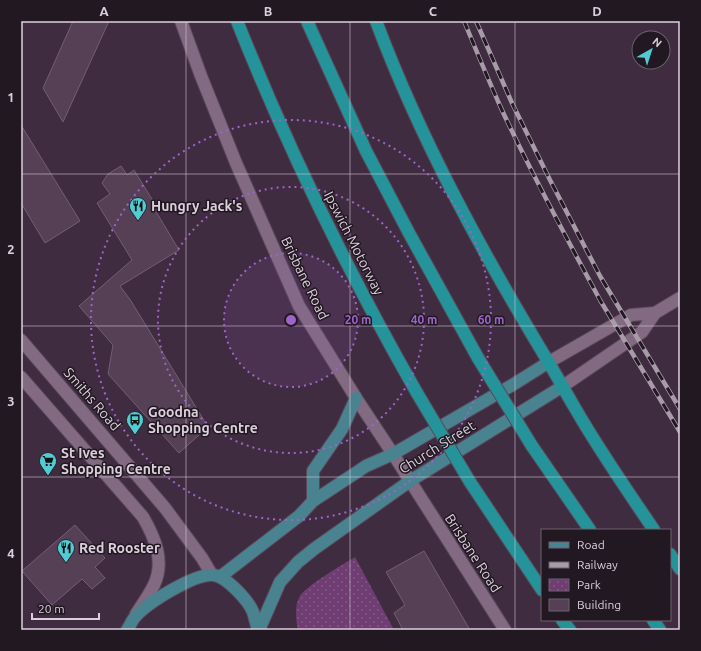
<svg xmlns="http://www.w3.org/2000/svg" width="701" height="651" font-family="Ubuntu,sans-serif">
  <defs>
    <pattern id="park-dots" width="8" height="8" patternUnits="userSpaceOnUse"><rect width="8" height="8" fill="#6f3d71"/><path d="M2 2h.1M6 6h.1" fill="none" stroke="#835885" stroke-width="1.8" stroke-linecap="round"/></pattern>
  </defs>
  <rect width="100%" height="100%" fill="#402c41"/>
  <!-- park -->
  <path fill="url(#park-dots)" d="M 355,557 L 394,630 L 298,630 C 296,621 294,605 300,596 C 307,585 342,565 355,557 Z"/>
  <!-- building -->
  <path fill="#564056" stroke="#745d75" d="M 73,21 L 109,21 L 63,122 L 43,88 Z
    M 21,125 L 80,221 L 45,243 L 21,203 Z
    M 121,166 L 127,175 L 134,170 L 158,209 L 155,210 L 179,250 L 120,286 L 131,301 L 208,427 L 179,453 L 108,374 L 113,345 L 79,306 L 132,260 L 97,203 L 110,194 L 102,183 L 108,174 Z
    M 75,525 L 105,558 L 95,567 L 105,578 L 92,589 L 82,579 L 52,605 L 22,571 Z
    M 424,551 L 470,630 L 403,630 L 394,613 L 405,605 L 386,572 Z"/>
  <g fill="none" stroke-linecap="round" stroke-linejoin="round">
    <defs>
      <path id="secondary" d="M 181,21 L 201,76 L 236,163 L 299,306 L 356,398 L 393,454 L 505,630
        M 21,340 L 165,508 L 202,558 L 212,575
        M 549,362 L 631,315 L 655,313 L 680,298
        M 21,377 L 143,517 C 155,538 165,561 154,585 C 149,595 142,605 136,614
        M 563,386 L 642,332 L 655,313"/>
      <path id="primary" d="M 313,501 L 313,471 L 342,429 L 356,398
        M 220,577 L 299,516 L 313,501 L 351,476 L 366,466 L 393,454 L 514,384 L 549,362
        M 127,630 C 130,626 132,620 135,617 C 147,603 195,573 213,575 C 226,576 248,600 253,612 C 255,618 256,624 258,630
        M 259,630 L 280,582 L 298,562 L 314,549 L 410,481 L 563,386"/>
      <path id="highway" d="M 237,21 C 288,149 349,274 417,393
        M 307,21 L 366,151 L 409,233 L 478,358
        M 376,21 C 421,141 483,254 549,363 C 558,378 566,393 575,408 C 599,450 627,490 654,530
        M 532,446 L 590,530
        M 470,482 L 542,590
        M 670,554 L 680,569
        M 562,620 L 570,630
        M 653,620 L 660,630"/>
    </defs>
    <!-- secondary casing -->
    <use href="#secondary" stroke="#5a485a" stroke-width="14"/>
    <!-- primary casing -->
    <use href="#primary" stroke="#5a485a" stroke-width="14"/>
    <!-- highway casing -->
    <use href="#highway" stroke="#5a485a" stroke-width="14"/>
    <!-- secondary -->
    <use href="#secondary" stroke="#816a82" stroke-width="12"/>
    <!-- primary -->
    <use href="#primary" stroke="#498390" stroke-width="12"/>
    <!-- highway -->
    <use href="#highway" stroke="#24949a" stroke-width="12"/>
    <defs>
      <path id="rail" d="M 464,21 C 476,50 488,79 501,108 C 531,173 566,237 600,300 L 680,432
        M 476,21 L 512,103 L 550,180 L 600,276 L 680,409"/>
    </defs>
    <!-- rail casing -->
    <use href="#rail" stroke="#a99aaa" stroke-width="4.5"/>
    <!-- rail -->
    <use href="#rail" stroke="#221822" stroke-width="3" stroke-dasharray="9" stroke-linecap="butt"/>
    <defs>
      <path id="highway-bridge" d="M 478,358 L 532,446
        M 417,393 L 470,482"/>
    </defs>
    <!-- highway-bridge casing -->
    <use href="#highway-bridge" stroke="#5a485a" stroke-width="14" stroke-linecap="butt"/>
    <!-- highway-bridge -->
    <use href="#highway-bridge" stroke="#24949a" stroke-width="12"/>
  </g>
  <!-- grid -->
  <path fill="none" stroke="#dccfdc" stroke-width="1" stroke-opacity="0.55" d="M 186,21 L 186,630M 350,21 L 350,630M 515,21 L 515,630M 21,174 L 680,174M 21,326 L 680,326M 21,477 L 680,477"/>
  <!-- distance rings -->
  <circle cx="291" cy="320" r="67" fill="#9d65c9" fill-opacity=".12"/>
  <g fill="none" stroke="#9d65c9" stroke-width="2" stroke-dasharray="2 4">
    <circle cx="291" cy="320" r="67"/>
    <circle cx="291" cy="320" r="133"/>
    <circle cx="291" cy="320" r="200"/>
  </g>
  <!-- icons -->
  <defs>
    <symbol id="restaurant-pin" viewBox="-11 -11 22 30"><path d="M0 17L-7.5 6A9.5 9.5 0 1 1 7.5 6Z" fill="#51ccd4" stroke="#221822"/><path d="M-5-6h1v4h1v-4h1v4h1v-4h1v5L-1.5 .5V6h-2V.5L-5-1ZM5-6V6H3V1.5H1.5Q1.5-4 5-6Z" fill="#111"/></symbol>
    <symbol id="bus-pin" viewBox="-11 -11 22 30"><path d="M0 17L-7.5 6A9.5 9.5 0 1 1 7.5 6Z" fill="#51ccd4" stroke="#221822"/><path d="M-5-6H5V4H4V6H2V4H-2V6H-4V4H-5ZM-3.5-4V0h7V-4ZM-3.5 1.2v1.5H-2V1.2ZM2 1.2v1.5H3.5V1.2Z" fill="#111"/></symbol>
    <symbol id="supermarket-pin" viewBox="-11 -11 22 30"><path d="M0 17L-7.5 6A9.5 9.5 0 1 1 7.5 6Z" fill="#51ccd4" stroke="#221822"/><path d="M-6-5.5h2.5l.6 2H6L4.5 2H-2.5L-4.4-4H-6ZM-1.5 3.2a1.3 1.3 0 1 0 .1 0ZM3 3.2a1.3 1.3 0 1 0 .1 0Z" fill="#111"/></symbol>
  </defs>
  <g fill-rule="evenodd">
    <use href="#restaurant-pin" x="128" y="196" width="20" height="27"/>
    <use href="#bus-pin" x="125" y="410" width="20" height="27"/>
    <use href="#supermarket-pin" x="38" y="451" width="20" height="27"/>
    <use href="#restaurant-pin" x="56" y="538" width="20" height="27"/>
  </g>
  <g text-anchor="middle" stroke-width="3" stroke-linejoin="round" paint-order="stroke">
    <!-- poi labels -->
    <g font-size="14" font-weight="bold" fill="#dccfdc" stroke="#221822" text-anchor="start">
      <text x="151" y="211">Hungry Jack's</text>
      <text x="148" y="417">Goodna<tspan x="148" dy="16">Shopping Centre</tspan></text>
      <text x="61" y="458">St Ives<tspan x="61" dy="16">Shopping Centre</tspan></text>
      <text x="79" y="553">Red Rooster</text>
    </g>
    <!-- street labels -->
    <g font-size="14" fill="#dccfdc" stroke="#221822">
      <text transform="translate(354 243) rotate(63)" y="5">Ipswich Motorway</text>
      <text transform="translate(305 278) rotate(64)" y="5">Brisbane Road</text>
      <text transform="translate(92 399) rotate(49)" y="5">Smiths Road</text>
      <text transform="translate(437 447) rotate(-32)" y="5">Church Street</text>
      <text transform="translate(473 553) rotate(57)" y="5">Brisbane Road</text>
    </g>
  </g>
  <circle cx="291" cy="320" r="6" fill="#9d65c9" stroke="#221822" stroke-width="2"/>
  <g font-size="12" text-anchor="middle" font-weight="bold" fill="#9d65c9" stroke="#221822" stroke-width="3" stroke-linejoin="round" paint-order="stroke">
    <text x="358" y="324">20 m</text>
    <text x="424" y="324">40 m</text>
    <text x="491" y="324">60 m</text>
  </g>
  <!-- border -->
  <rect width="701" height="651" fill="none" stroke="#221822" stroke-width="44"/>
  <!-- legend -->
  <rect x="541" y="529" width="130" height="92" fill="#221822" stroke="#6c616c"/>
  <rect x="549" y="542" width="20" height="6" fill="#498390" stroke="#6c616c"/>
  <text x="577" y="549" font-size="12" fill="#dccfdc">Road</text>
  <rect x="549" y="562" width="20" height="6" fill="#a99aaa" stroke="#6c616c"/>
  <text x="577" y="569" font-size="12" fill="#dccfdc">Railway</text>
  <rect x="549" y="579" width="20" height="12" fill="url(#park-dots)" stroke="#6c616c"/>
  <text x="577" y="589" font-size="12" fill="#dccfdc">Park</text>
  <rect x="549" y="599" width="20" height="12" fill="#564056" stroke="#6c616c"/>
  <text x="577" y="609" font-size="12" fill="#dccfdc">Building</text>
  <!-- north arrow -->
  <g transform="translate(651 50) rotate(39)"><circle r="19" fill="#221822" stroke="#6c616c"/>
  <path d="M0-3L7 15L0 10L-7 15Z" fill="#51ccd4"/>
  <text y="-6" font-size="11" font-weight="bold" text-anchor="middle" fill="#dccfdc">N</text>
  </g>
  <!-- scale -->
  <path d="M32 613v6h67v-6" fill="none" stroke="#dccfdc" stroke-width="2"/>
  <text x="38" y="613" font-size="12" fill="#dccfdc" stroke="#221822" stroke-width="3" paint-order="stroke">20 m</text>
  <rect x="22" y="22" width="657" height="607" fill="none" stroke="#dccfdc" stroke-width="1.5"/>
  <g font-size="13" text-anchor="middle" font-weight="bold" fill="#dccfdc">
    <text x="104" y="16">A</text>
    <text x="268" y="16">B</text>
    <text x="433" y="16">C</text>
    <text x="597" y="16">D</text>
    <text x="11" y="102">1</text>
    <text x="11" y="254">2</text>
    <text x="11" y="406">3</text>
    <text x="11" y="558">4</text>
  </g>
</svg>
